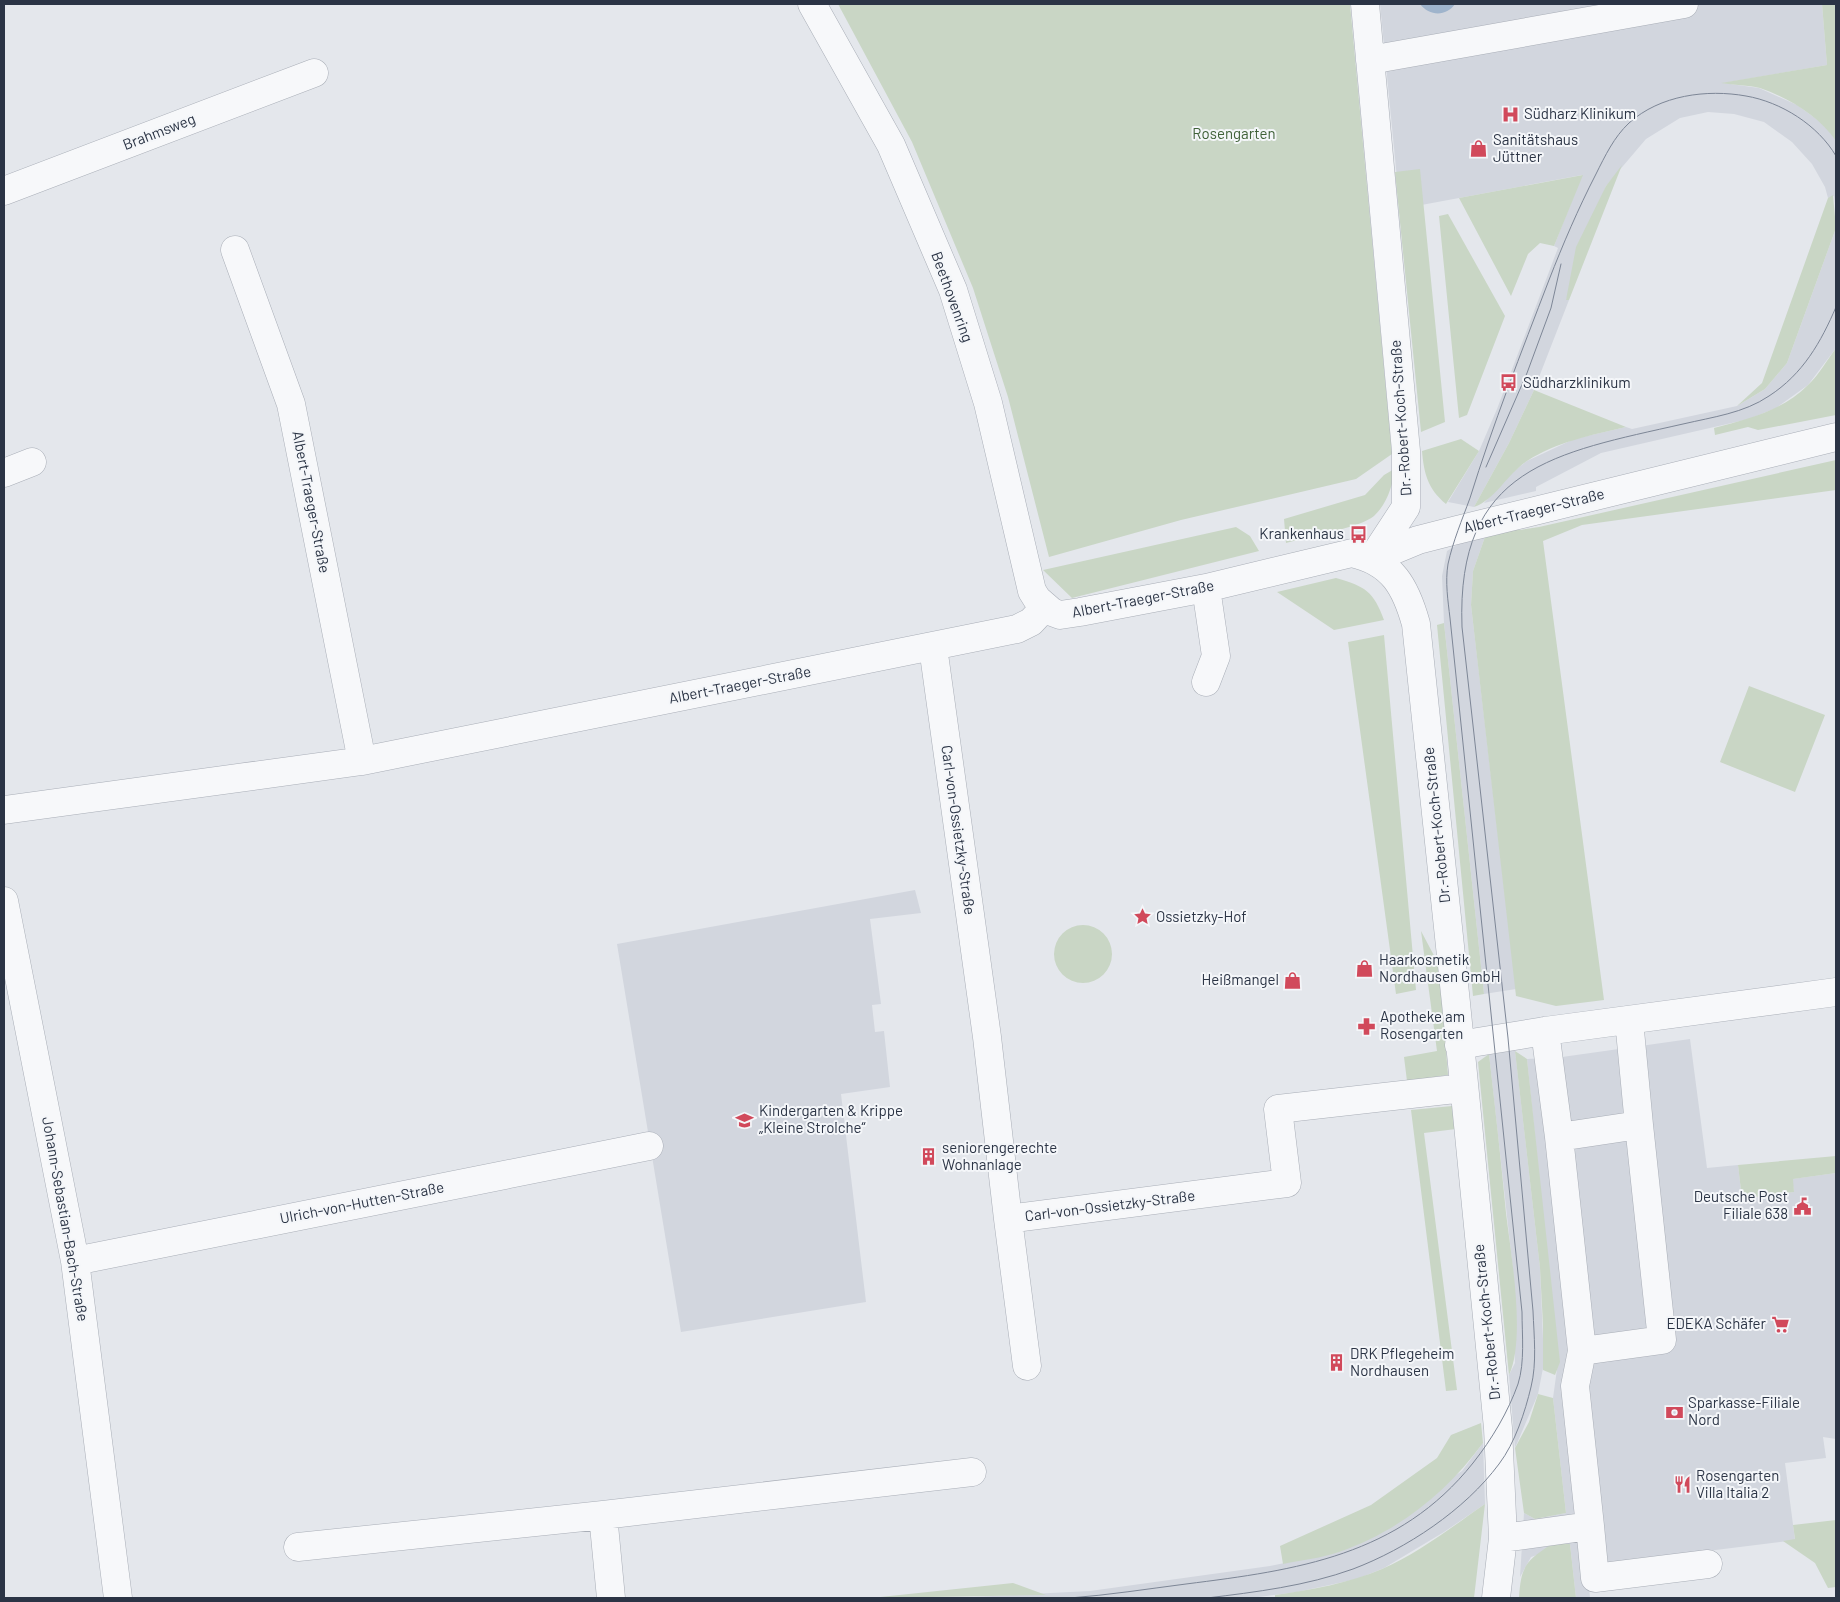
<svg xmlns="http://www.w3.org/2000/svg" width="1840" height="1602" font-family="Barlow,sans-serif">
  <rect width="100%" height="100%" fill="#e4e7ec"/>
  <!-- built -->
  <path fill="#d2d6de" d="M 1380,4 L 1822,4 L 1827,65 L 1723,83 L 1759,88 L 1797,105 L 1826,126 L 1836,141 L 1836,211 L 1834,196 L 1828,198 L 1825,187 L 1812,164 L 1792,142 L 1764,122 L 1734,114 L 1708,112 L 1680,118 L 1646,139 L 1606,186 L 1566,300 L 1569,300 L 1534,390 L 1509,443 L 1474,507 L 1448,502 L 1479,451 L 1497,409 L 1558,248 L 1554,246 L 1582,175 L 1400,209 Z
    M 1836,228 L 1836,348 L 1808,385 L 1776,408 L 1749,419 L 1601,453 L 1536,487 L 1536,491 L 1484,503 L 1509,475 L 1527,461 L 1574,439 L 1626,427 L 1632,429 L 1737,406 L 1765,389 L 1787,363 Z
    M 1486,534 L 1473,571 L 1471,605 L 1516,989 L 1484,994 L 1444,623 L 1442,576 L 1447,551 L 1465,540 Z
    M 915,890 L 921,913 L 870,919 L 881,1004 L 872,1005 L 875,1032 L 884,1031 L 890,1087 L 841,1094 L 866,1302 L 681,1332 L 617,944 Z
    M 1690,1039 L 1707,1168 L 1738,1165 L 1742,1199 L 1794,1192 L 1792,1179 L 1836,1173 L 1836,1439 L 1823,1437 L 1826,1458 L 1785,1463 L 1795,1540 L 1587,1566 L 1590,1598 L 1576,1598 L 1570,1544 L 1531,1557 L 1520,1577 L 1524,1513 L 1535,1519 L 1566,1513 L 1553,1398 L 1558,1362 L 1527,1059 L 1562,1057 Z
    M 1515,1050 L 1540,1268 L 1544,1363 L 1538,1394 L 1515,1448 L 1509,1375 L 1515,1363 L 1513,1270 L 1489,1054 Z
    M 1483,1443 L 1485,1504 L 1444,1532 L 1384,1568 L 1357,1579 L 1297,1592 L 1251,1598 L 954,1598 L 1090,1591 L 1270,1566 L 1338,1552 L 1462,1471 Z"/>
  <!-- green -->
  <path fill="#c9d6c5" d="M 838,4 L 1350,4 L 1392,454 L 1356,479 L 1181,520 L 1049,557 L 1008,397 L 973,288 L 912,142 Z
    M 1822,4 L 1836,4 L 1836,141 C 1819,116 1789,98 1760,88 C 1748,85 1734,85 1721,83 L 1827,65 Z
    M 1622,165 L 1571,295 L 1569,300 L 1566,300 L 1576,247 L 1606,186 Z
    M 1420,169 L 1445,422 L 1421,432 L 1395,172 Z
    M 1583,175 L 1554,246 L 1540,243 L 1528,254 L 1511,296 L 1459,198 Z
    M 1833,195 L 1836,228 L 1787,363 L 1765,389 L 1737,406 L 1762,383 L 1828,198 Z
    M 1448,214 L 1505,316 L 1467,415 L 1459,418 L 1439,216 Z
    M 1836,348 L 1836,415 L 1758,430 L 1748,427 L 1715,435 L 1714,428 C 1748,419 1782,411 1808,385 C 1819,375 1827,360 1836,348 Z
    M 1534,390 L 1626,427 C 1592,435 1556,442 1527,461 C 1507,474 1496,499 1474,507 L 1509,443 Z
    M 1461,439 L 1479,451 L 1446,504 C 1428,489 1424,474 1422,451 Z
    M 1836,460 L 1836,490 L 1582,525 L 1543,541 L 1604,1000 L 1556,1006 L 1516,996 L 1471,605 L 1473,571 L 1486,534 L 1512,528 L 1520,530 L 1539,527 Z
    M 1396,468 C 1392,485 1388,503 1374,516 C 1362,527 1304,538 1286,543 L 1284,519 L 1365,495 L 1384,475 Z
    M 1236,527 L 1250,536 L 1259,551 L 1072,598 L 1043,570 Z
    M 1336,578 C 1365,586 1374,592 1384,620 L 1334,630 L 1277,592 Z
    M 1444,623 L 1484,994 L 1473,996 L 1437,625 Z
    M 1384,635 L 1416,990 L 1396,994 L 1348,642 Z
    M 1749,686 L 1825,715 L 1795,792 L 1720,762 Z
    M1054 954a29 29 0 1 1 58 0a29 29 0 1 1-58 0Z
    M 1421,931 L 1439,965 L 1448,1075 L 1407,1081 L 1404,1057 L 1437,1051 Z
    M 1515,1051 L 1527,1059 L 1560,1362 L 1555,1375 L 1543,1370 L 1543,1325 L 1540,1268 Z
    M 1489,1054 C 1495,1107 1501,1160 1506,1213 C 1511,1254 1526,1339 1509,1375 L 1478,1062 Z
    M 1452,1106 L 1456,1129 L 1424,1133 L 1457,1390 L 1446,1391 L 1411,1110 Z
    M 1836,1156 L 1836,1173 L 1793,1179 L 1794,1192 L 1742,1199 L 1738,1165 Z
    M 1538,1394 L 1553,1398 L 1566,1513 L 1535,1519 L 1524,1513 L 1515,1448 L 1529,1422 Z
    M 1481,1423 L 1483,1443 C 1446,1493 1399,1531 1339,1552 C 1322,1558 1302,1560 1283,1564 L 1280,1546 L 1371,1505 L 1437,1458 L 1451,1435 Z
    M 1485,1504 L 1474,1598 L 1275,1598 L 1275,1595 C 1311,1590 1349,1583 1382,1569 C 1419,1553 1453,1526 1485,1504 Z
    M 1836,1520 L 1836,1587 L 1828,1588 L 1815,1563 L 1783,1541 L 1795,1539 L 1793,1525 Z
    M 1552,1544 L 1570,1544 L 1576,1598 L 1519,1598 C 1521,1567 1525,1561 1552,1544 Z
    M 1013,1583 L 1046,1595 L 871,1598 Z"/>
  <!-- water -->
  <path fill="#9fb4cc" d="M 1420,4 L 1455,4 C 1446,17 1429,16 1420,4 Z"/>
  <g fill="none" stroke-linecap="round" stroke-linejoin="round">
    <defs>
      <path id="minor" d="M 812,4 L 891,145 L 953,290 L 988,403 L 1032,591 L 1037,599 L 1052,612 L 1060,615 L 1080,612 L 1206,588 L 1352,553 C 1393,562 1406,588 1416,624 L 1456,1003 L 1498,1428 L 1503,1538 L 1496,1598
        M 1365,4 L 1406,451 L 1406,507 L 1372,559
        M 1370,60 L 1684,4
        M 4,191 L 314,73
        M 235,250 L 291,404 L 362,761
        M 4,473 L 32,462
        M 1372,559 L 1418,540 L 1457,530 L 1836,437
        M 1206,588 L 1216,656 L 1206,682
        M 933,647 L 987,1037 L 1008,1219 L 1287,1183 L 1278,1109 L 1464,1088
        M 4,810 L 362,761 L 1017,629 L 1031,622 L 1045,607
        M 4,901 L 75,1261 L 118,1598
        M 1629,1020 L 1639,1125
        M 1545,1031 L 1559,1137
        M 1459,1045 L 1545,1031 L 1836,992
        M 1008,1219 L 1027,1366
        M 75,1261 L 649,1146
        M 603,1515 L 611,1598
        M 1590,1526 L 1595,1578 L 1708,1564
        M 1503,1538 L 1590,1526 L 1575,1386 L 1582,1351 L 1559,1137 L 1639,1125 L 1662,1340 L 1582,1351
        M 298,1547 L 603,1515 L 972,1472"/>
    </defs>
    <!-- minor casing -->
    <use href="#minor" stroke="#a9aeb7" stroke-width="29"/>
    <!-- minor -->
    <use href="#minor" stroke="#f7f8fa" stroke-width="28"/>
    <!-- tram -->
    <path stroke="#7d8696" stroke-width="1" d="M 1486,467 L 1527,373 L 1551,308 L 1561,264
      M 1070,1598 C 1109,1595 1147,1589 1186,1584 C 1297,1570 1399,1556 1473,1463 C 1492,1439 1508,1412 1518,1384 C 1525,1362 1522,1335 1522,1312 L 1450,618 C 1448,601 1445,582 1448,564 C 1453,541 1462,520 1470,498 C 1493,424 1521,353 1549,280 C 1563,244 1578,209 1596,174 C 1605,156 1614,137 1629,123 C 1660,95 1707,89 1746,96 C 1781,102 1818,125 1836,156
      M 1207,1598 C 1256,1592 1306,1586 1353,1569 C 1406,1549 1465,1510 1499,1464 C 1515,1443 1525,1412 1531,1387 C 1537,1363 1534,1336 1533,1311 L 1508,1038 L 1462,627 C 1456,467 1555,453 1683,424 C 1713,417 1744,413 1769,396 C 1803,374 1821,342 1836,307"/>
  </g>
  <!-- icons -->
  <defs>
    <symbol id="hospital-bare" viewBox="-9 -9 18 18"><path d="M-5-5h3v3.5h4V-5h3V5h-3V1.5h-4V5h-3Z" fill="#d1495b" stroke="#f4f6f9" stroke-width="2.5" paint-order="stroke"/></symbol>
    <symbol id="shop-bare" viewBox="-9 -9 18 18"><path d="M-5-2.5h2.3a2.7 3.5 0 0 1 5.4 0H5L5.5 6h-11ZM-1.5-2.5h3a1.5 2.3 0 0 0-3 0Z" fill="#d1495b" stroke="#f4f6f9" stroke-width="2.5" paint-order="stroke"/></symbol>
    <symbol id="bus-bare" viewBox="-9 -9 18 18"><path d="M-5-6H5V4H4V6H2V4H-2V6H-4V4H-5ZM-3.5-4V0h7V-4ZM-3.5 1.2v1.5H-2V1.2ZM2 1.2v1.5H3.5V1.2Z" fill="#d1495b" stroke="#f4f6f9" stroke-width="2.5" paint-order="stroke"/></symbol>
    <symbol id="sight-bare" viewBox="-9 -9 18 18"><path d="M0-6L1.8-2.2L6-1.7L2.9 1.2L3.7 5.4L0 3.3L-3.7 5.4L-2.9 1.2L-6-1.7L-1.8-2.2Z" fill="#d1495b" stroke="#f4f6f9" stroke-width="2.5" paint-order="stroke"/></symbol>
    <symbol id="pharmacy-bare" viewBox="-9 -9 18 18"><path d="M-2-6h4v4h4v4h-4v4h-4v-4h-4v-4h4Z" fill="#d1495b" stroke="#f4f6f9" stroke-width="2.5" paint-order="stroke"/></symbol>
    <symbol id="school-bare" viewBox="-9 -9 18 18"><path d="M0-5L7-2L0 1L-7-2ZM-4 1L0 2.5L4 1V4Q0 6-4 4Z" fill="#d1495b" stroke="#f4f6f9" stroke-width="2.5" paint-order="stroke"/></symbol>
    <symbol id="building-bare" viewBox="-9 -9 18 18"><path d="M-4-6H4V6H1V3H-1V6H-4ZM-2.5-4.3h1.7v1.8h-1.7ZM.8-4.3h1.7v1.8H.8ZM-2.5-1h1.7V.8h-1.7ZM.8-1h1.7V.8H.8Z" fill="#d1495b" stroke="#f4f6f9" stroke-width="2.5" paint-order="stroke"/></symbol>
    <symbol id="civic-bare" viewBox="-9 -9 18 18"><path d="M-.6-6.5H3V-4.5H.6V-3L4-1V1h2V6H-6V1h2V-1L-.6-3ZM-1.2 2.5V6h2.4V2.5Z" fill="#d1495b" stroke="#f4f6f9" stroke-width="2.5" paint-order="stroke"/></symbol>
    <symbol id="supermarket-bare" viewBox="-9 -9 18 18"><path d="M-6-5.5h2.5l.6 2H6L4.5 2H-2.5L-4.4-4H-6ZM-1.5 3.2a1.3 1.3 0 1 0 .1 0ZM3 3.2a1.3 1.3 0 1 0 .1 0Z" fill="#d1495b" stroke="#f4f6f9" stroke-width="2.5" paint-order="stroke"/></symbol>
    <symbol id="bank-bare" viewBox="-9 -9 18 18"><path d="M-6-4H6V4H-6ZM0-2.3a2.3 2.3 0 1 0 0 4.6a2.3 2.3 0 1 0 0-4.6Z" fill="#d1495b" stroke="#f4f6f9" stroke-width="2.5" paint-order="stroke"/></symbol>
    <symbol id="restaurant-bare" viewBox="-9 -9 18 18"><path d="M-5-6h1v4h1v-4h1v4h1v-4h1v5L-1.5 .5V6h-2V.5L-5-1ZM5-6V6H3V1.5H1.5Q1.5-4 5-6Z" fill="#d1495b" stroke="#f4f6f9" stroke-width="2.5" paint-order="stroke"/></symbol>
  </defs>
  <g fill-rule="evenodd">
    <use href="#hospital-bare" x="1498" y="102" width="25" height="25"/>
    <use href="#shop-bare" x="1466" y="136" width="25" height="25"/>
    <use href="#bus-bare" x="1496" y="370" width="25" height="25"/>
    <use href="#bus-bare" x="1346" y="522" width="25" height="25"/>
    <use href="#sight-bare" x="1130" y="904" width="25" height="25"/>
    <use href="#shop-bare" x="1352" y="956" width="25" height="25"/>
    <use href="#shop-bare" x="1280" y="968" width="25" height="25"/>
    <use href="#pharmacy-bare" x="1354" y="1014" width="25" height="25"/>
    <use href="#school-bare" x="732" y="1108" width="25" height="25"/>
    <use href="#building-bare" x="916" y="1144" width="25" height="25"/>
    <use href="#civic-bare" x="1790" y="1194" width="25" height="25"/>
    <use href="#supermarket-bare" x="1768" y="1312" width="25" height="25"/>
    <use href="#building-bare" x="1324" y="1350" width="25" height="25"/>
    <use href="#bank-bare" x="1662" y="1400" width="25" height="25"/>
    <use href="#restaurant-bare" x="1670" y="1472" width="25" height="25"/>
  </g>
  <g text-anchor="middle" stroke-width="4" stroke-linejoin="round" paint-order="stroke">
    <!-- poi labels -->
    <g font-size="15" fill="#2b3445" stroke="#f4f6f9" text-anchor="start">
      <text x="1524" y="119">Südharz Klinikum</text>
      <text x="1493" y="145">Sanitätshaus<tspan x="1493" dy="17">Jüttner</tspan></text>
      <text x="1523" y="388">Südharzklinikum</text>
      <text x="1344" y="539" text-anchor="end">Krankenhaus</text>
      <text x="1156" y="922">Ossietzky-Hof</text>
      <text x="1379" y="965">Haarkosmetik<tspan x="1379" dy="17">Nordhausen GmbH</tspan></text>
      <text x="1279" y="985" text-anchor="end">Heißmangel</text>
      <text x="1380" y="1022">Apotheke am<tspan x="1380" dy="17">Rosengarten</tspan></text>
      <text x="759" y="1116">Kindergarten &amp; Krippe<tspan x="759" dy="17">„Kleine Strolche“</tspan></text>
      <text x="942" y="1153">seniorengerechte<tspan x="942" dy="17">Wohnanlage</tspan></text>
      <text x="1788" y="1202" text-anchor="end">Deutsche Post<tspan x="1788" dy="17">Filiale 638</tspan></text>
      <text x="1766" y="1329" text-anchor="end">EDEKA Schäfer</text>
      <text x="1350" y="1359">DRK Pflegeheim<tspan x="1350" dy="17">Nordhausen</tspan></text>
      <text x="1688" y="1408">Sparkasse-Filiale<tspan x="1688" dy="17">Nord</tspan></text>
      <text x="1696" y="1481">Rosengarten<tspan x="1696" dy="17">Villa Italia 2</tspan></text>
    </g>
    <!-- street labels -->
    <g font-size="15" fill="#2b3445" stroke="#f4f6f9">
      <text transform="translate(159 132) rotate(-21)" y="5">Brahmsweg</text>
      <text transform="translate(952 297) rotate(70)" y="5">Beethovenring</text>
      <text transform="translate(1401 418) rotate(-94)" y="5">Dr.-Robert-Koch-Straße</text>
      <text transform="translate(311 502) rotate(79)" y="5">Albert-Traeger-Straße</text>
      <text transform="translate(1534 511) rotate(-14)" y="5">Albert-Traeger-Straße</text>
      <text transform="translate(1143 599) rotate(-11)" y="5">Albert-Traeger-Straße</text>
      <text transform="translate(740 685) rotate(-11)" y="5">Albert-Traeger-Straße</text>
      <text transform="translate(1437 825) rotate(-96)" y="5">Dr.-Robert-Koch-Straße</text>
      <text transform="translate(958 830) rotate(82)" y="5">Carl-von-Ossietzky-Straße</text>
      <text transform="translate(362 1203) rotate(-11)" y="5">Ulrich-von-Hutten-Straße</text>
      <text transform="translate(1110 1206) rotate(-7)" y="5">Carl-von-Ossietzky-Straße</text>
      <text transform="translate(65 1219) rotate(80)" y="5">Johann-Sebastian-Bach-Straße</text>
      <text transform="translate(1487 1322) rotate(-96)" y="5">Dr.-Robert-Koch-Straße</text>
    </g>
    <!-- park labels -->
    <g font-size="15" fill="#3f6138" stroke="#f4f6f9">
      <text x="1234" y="139">Rosengarten</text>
    </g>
  </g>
  <!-- border -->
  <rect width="1840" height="1602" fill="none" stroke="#2b3445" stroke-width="10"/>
</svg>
